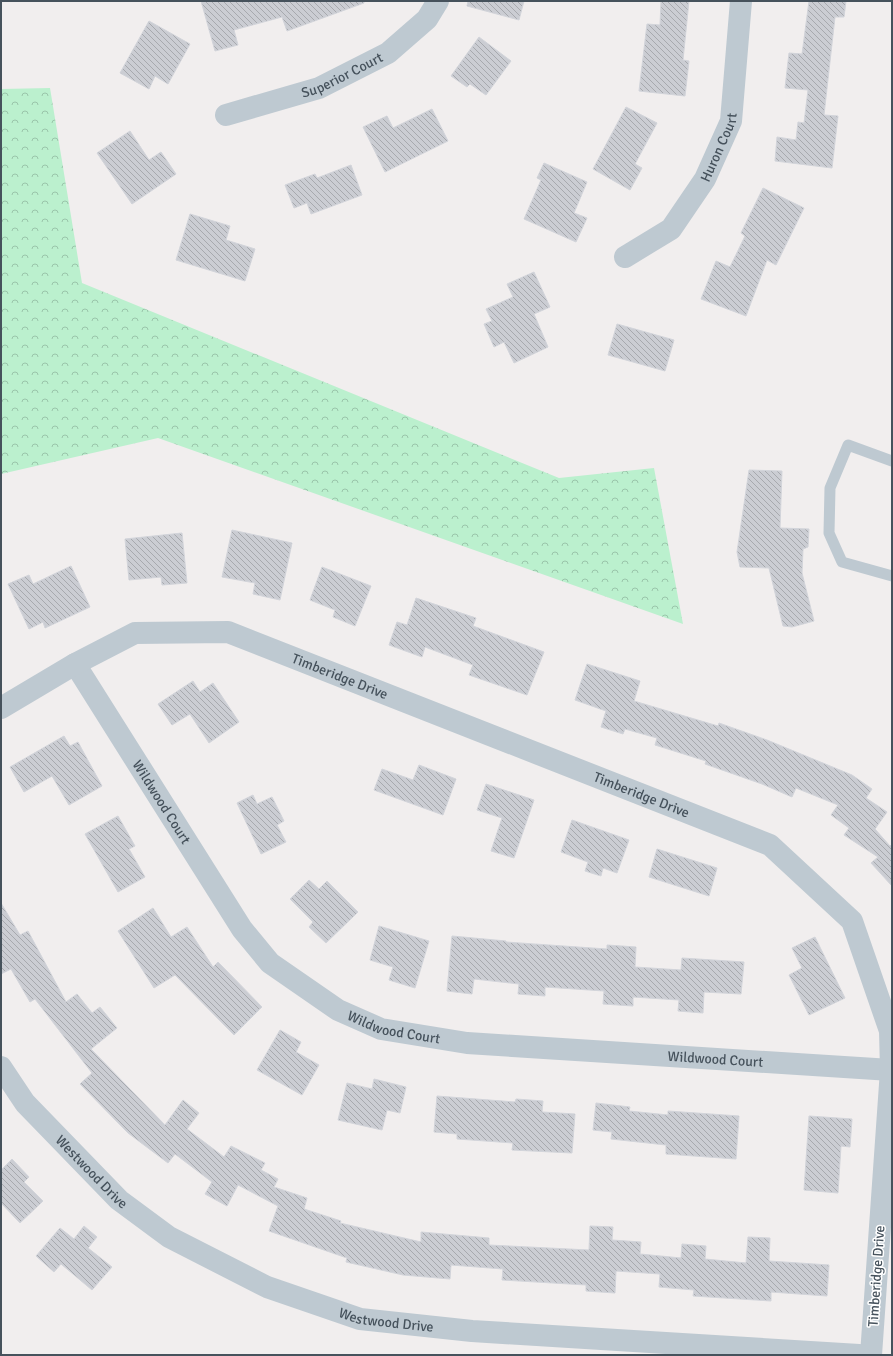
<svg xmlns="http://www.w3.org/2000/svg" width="893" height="1356" font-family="Signika,sans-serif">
  <defs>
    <pattern id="forest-crowns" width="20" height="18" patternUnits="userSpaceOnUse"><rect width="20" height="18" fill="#bbf0ce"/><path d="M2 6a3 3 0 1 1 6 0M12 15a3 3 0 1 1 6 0" fill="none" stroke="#9ac5aa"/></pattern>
    <pattern id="building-back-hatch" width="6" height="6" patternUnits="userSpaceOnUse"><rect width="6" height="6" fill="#cbcdd3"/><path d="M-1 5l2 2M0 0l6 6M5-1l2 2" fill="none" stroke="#a7a9ae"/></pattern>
  </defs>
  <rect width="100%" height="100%" fill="#f1eeee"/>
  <!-- forest -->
  <path fill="url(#forest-crowns)" d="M 50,88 L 82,283 L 559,478 L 654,468 L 683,624 L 158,438 L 1,474 L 1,89 Z"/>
  <!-- building -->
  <path fill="url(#building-back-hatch)" stroke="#d2d4da" d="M 201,1 L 364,1 L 364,3 L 287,31 L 282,17 L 234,30 L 238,45 L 215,51 Z
    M 468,1 L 524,1 L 519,20 L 467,6 Z
    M 661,1 L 689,1 L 683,60 L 689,61 L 685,96 L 639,91 L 647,24 L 660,25 Z
    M 809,1 L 846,1 L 844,17 L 835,17 L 824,115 L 838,116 L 832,168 L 775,161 L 777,137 L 796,140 L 798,122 L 804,123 L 808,90 L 785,88 L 789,53 L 802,54 Z
    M 149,21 L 190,44 L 168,84 L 155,76 L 149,89 L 120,73 Z
    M 479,37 L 511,61 L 486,95 L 470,84 L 467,87 L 451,76 Z
    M 626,107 L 657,123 L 635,164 L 642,168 L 630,190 L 593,169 Z
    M 432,109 L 448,141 L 385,172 L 363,127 L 387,116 L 393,128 Z
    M 130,131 L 149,160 L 161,152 L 176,174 L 132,204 L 97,153 Z
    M 544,163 L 587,182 L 574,213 L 587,218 L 576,242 L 524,219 L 541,180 L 537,178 Z
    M 351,165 L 362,195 L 311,214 L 307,203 L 294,208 L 285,185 L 315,174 L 317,178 Z
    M 763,188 L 804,208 L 776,265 L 767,260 L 746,316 L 701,299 L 716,261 L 730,267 L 745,236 L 741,233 Z
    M 190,214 L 230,226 L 226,240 L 255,249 L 245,281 L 176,260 Z
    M 534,272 L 550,307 L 534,314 L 548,347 L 514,363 L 504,342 L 494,347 L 484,324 L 492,321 L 486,309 L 513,297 L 507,284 Z
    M 617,324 L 674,340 L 665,371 L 608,355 Z
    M 749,470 L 782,471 L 780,528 L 809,529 L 808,547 L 803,549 L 802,573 L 814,621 L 792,627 L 783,626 L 769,568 L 740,567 L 737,552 Z
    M 232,530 L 292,543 L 280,600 L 253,594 L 255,583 L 222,577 Z
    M 182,533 L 187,583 L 162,585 L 161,577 L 129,580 L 125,539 Z
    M 71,566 L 90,607 L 45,628 L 43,622 L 29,629 L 8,584 L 29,575 L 33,584 Z
    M 322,567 L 371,586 L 355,626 L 333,617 L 335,610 L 310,600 Z
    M 416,598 L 476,618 L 473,626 L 544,652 L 527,695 L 469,675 L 473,665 L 425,647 L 422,657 L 389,645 L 397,622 L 407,625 Z
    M 587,664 L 640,681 L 634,701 L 718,726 L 719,723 L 767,740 L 852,775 L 872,789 L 866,798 L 887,812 L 875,829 L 890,846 L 892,844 L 892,886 L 871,863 L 878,857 L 844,835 L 849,828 L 831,815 L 838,805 L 796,788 L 792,797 L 762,784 L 705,764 L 706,761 L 655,745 L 657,738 L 625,729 L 623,734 L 601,727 L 606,711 L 575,700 Z
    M 193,681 L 200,692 L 213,683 L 239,722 L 209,743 L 190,714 L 172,725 L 158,704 Z
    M 64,736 L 70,746 L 78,742 L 102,786 L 69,805 L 52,776 L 24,792 L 10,767 Z
    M 419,765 L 456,779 L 443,815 L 374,790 L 382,769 L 413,780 Z
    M 486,784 L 534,800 L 514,858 L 491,851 L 502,818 L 477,810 Z
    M 253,795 L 257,804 L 272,797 L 284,821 L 277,825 L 286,842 L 261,854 L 237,803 Z
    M 118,816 L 135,846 L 129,849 L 145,877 L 118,892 L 85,834 Z
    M 572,820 L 629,840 L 617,873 L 603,868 L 601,876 L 585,871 L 588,862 L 561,852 Z
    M 657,849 L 717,868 L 709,896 L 649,877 Z
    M 309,880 L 319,889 L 327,881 L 358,912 L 326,943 L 309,927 L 313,922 L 290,899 Z
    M 1,903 L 20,935 L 28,931 L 66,1002 L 77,994 L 92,1013 L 100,1007 L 117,1028 L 91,1049 L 165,1125 L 183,1100 L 199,1113 L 187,1129 L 224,1157 L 231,1146 L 265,1163 L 261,1170 L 278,1179 L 274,1187 L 307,1198 L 304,1209 L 341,1221 L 340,1223 L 421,1242 L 421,1232 L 489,1238 L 489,1245 L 589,1250 L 590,1226 L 613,1227 L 612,1240 L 641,1242 L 640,1254 L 681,1258 L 682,1244 L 706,1246 L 705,1259 L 746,1263 L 748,1237 L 770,1238 L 769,1261 L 829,1265 L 827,1296 L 771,1292 L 771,1301 L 693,1296 L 694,1290 L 659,1287 L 660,1274 L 616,1271 L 615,1293 L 586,1291 L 586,1285 L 502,1280 L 503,1269 L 451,1265 L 450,1279 L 403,1275 L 346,1262 L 347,1258 L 269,1231 L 278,1206 L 238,1185 L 227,1206 L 205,1194 L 212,1182 L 175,1154 L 168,1163 L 128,1133 L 80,1084 L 92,1073 L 35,999 L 30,1002 L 11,969 L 1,974 Z
    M 153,908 L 171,937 L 187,927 L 213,967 L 218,962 L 262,1007 L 234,1035 L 175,975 L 154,988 L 118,931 Z
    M 379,926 L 429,941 L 415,988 L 389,980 L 393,967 L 370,960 Z
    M 452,936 L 506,941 L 506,942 L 607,949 L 607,945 L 636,947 L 635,967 L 681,970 L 682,958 L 744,962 L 741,994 L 704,992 L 703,1013 L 678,1011 L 679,1000 L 633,997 L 633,1006 L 603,1004 L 604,991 L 545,987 L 545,996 L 518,994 L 519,984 L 474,979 L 472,994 L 447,991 Z
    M 815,937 L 845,998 L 809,1015 L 789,975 L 802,968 L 792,948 Z
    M 280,1030 L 301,1042 L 296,1052 L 319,1065 L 302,1095 L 257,1070 Z
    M 374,1079 L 406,1087 L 400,1113 L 387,1110 L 382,1130 L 338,1120 L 347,1083 L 372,1089 Z
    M 437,1096 L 515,1102 L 516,1099 L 543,1101 L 542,1112 L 575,1114 L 572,1153 L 512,1150 L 513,1143 L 457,1139 L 457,1134 L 434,1132 Z
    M 596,1103 L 630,1107 L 629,1111 L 668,1115 L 668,1111 L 739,1116 L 736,1159 L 666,1154 L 666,1145 L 611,1139 L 612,1132 L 593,1130 Z
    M 809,1116 L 852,1119 L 850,1147 L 841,1146 L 838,1193 L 804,1190 Z
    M 12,1159 L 29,1177 L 24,1182 L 43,1201 L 20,1223 L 1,1203 L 1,1170 Z
    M 84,1226 L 97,1237 L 88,1248 L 112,1267 L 92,1290 L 61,1264 L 54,1272 L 36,1256 L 60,1228 L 74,1239 Z"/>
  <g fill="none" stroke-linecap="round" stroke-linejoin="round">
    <!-- service -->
    <path stroke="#bec9d1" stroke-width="11" d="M 892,461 L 848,445 L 830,488 L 829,533 L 842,562 L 892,576"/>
    <!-- minor -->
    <g stroke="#bec9d1" stroke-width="22">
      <path id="s1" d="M 226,115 L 319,88 L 388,53 L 427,19 L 438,1"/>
      <path id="s2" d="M 625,257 L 671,229 L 705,179 L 731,121 L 741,1"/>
      <path id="s3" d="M 75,664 L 242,929 L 270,963 L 338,1010 L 381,1029 L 467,1043 L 891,1070"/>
      <path id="s4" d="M 1,708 L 75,664 L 135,633 L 228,632 L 770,845 L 852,921 L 890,1031 L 891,1070 L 871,1355"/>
      <path id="s5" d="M 1,1067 L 25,1103 L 119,1200 L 169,1237 L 267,1287 L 360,1319 L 472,1331 L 859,1355"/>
    </g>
  </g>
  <g text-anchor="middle" stroke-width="3" stroke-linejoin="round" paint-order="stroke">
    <!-- street labels -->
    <g font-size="14" fill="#46525c" stroke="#fff">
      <text dy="5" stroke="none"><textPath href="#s1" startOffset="123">Superior Court</textPath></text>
      <text dy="5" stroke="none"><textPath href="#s2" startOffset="149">Huron Court</textPath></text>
      <text dy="5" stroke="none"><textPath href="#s4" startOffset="367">Timberidge Drive</textPath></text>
      <text dy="5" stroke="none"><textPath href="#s4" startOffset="691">Timberidge Drive</textPath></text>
      <text dy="5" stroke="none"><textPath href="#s3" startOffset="163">Wildwood Court</textPath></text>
      <text dy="5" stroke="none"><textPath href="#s3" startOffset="499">Wildwood Court</textPath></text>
      <text dy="5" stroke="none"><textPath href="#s3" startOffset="823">Wildwood Court</textPath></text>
      <text dy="5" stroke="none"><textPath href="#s5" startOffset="139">Westwood Drive</textPath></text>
      <text transform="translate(876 1276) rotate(-86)" y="5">Timberidge Drive</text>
      <text dy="5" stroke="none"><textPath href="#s5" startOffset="475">Westwood Drive</textPath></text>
    </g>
  </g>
  <!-- border -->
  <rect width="893" height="1356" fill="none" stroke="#46525c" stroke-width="4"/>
</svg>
